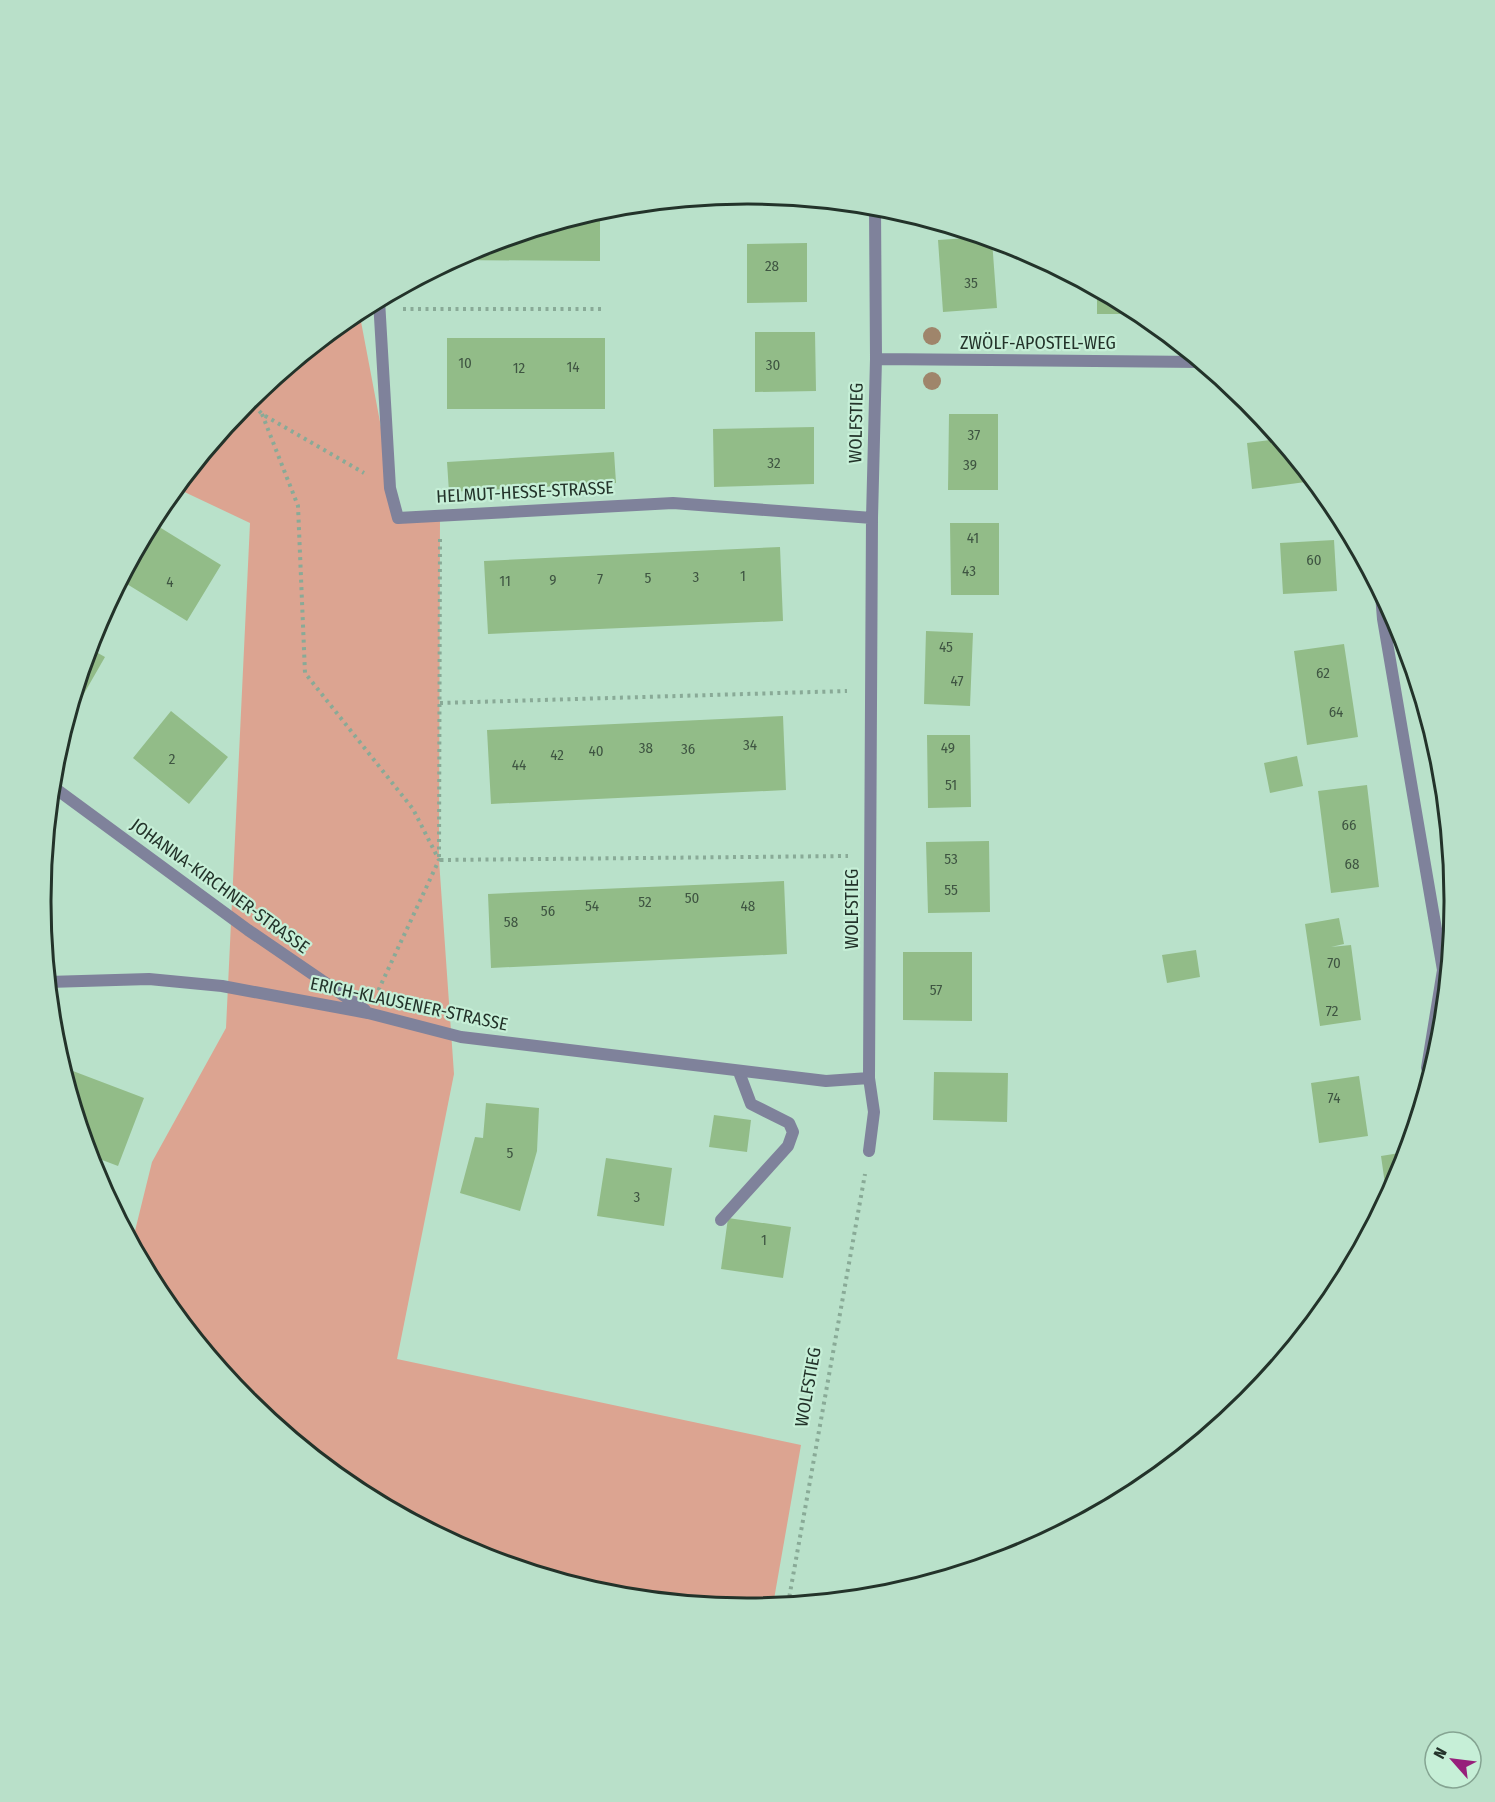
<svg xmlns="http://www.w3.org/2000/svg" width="1495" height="1802" font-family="'Fira Sans Condensed',sans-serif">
  <rect width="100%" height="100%" fill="#b9e1ca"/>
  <!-- green -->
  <path fill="#dca491" d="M 359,311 L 398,517 L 440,514 L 439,860 L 454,1074 L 397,1359 L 801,1445 L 773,1605 L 747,1608 L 609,1594 L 477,1554 L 354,1489 L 247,1401 L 159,1293 L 132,1243 L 152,1162 L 226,1028 L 250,523 L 176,488 L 248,401 Z"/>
  <!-- building -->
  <path fill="#92bc88" d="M 752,194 L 809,200 L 809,202 L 752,202 Z
    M 600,210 L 600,261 L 453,260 L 477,248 Z
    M 982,237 L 992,240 L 997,308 L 943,312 L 938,240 Z
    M 807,243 L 807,302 L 747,303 L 747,244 Z
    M 1097,290 L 1120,302 L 1120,314 L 1097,314 Z
    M 755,332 L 815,332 L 816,391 L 755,392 Z
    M 447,338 L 605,338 L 605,409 L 447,409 Z
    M 949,414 L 998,414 L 998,490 L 948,490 Z
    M 814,427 L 814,484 L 714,487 L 713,429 Z
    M 1278,439 L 1313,481 L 1252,489 L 1247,443 Z
    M 614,452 L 616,483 L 449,492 L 447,462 Z
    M 950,523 L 999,523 L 999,595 L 951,595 Z
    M 156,525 L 221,565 L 187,621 L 122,581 Z
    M 1334,540 L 1337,591 L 1283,594 L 1280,543 Z
    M 780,547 L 783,621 L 488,634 L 484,561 Z
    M 926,631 L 973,633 L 970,706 L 924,704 Z
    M 1344,644 L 1358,737 L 1307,745 L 1294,651 Z
    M 89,648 L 105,657 L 74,711 L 70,709 Z
    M 171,711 L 228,757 L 189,804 L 133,758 Z
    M 783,716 L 786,790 L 491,804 L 487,730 Z
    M 927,735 L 970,735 L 971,807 L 928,808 Z
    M 1297,756 L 1303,786 L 1270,793 L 1264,763 Z
    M 1367,785 L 1379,887 L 1331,893 L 1318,791 Z
    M 989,841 L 990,912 L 928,913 L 926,842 Z
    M 784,881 L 787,954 L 491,968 L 488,894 Z
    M 1339,918 L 1344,944 L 1331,947 L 1351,945 L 1361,1020 L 1320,1026 L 1305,924 Z
    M 1196,950 L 1200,977 L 1167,983 L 1162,955 Z
    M 903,952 L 972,952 L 972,1021 L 903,1020 Z
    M 65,1068 L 144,1098 L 118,1166 L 89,1155 L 64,1071 Z
    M 934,1072 L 1008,1073 L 1007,1122 L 933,1120 Z
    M 1359,1076 L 1368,1136 L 1319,1143 L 1311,1083 Z
    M 486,1103 L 539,1108 L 537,1151 L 520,1211 L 460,1193 L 475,1137 L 483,1138 Z
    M 714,1115 L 751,1120 L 747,1152 L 709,1147 Z
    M 1406,1152 L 1401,1172 L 1387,1198 L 1381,1156 Z
    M 606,1158 L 672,1168 L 664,1226 L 597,1216 Z
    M 728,1218 L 791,1227 L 783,1278 L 721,1269 Z"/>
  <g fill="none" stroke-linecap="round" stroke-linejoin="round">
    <!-- path -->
    <path stroke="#89aa97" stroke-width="4" stroke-dasharray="3 4.5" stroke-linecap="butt" d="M 403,309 L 603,309
      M 249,400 L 262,414 L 364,473
      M 262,414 L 298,506 L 305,673 L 413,809 L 439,860 L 378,991
      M 440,539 L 439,860 L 848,856
      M 440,703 L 847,691
      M 788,1604 L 865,1174"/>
    <!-- service -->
    <path stroke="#7f829b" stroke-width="12" d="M 721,1220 L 788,1146 L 793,1132 L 789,1123 L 751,1104 L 739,1072"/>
    <!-- minor -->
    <path stroke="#7f829b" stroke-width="12" d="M 379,300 L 390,488 L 398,518 L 673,503 L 872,518
      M 876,359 L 1200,362
      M 1381,594 L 1383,619 L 1443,970 L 1427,1068
      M 52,786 L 248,930 L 365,1010
      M 48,982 L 149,979 L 222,986 L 368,1013 L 461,1037 L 826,1081 L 869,1078
      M 869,1151 L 874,1112 L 869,1078 L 872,518 L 876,359 L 875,207"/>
  </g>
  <!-- trees -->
  <g fill="#9f856b">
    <circle cx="932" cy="336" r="9"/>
    <circle cx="932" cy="381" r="9"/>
  </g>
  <g text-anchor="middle" stroke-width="4.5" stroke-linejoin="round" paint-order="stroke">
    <!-- number labels -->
    <g font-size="15" fill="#3f5542">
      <text x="772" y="271">28</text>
      <text x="971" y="288">35</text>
      <text x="465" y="368">10</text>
      <text x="773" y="370">30</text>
      <text x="573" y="372">14</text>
      <text x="519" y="373">12</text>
      <text x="974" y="440">37</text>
      <text x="774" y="468">32</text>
      <text x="970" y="470">39</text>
      <text x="973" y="543">41</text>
      <text x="1314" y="565">60</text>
      <text x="969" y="576">43</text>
      <text x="743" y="581">1</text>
      <text x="696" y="582">3</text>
      <text x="648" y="583">5</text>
      <text x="600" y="584">7</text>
      <text x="553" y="585">9</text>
      <text x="505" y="586">11</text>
      <text x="170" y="587">4</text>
      <text x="946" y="652">45</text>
      <text x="1323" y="678">62</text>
      <text x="957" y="686">47</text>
      <text x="1336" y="717">64</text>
      <text x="750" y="750">34</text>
      <text x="646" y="753">38</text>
      <text x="948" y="753">49</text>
      <text x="688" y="754">36</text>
      <text x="596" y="756">40</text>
      <text x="557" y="760">42</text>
      <text x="172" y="764">2</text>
      <text x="519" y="770">44</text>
      <text x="951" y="790">51</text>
      <text x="1349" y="830">66</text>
      <text x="951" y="864">53</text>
      <text x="1352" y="869">68</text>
      <text x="951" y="895">55</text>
      <text x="692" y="903">50</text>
      <text x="645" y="907">52</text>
      <text x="592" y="911">54</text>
      <text x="748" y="911">48</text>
      <text x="548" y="916">56</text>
      <text x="511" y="927">58</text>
      <text x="1334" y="968">70</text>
      <text x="936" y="995">57</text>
      <text x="1332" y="1016">72</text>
      <text x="1334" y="1103">74</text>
      <text x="510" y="1158">5</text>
      <text x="637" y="1202">3</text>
      <text x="764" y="1245">1</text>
    </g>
    <!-- street labels -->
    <g font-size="18" fill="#23332a" stroke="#c6efd7">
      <text x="1038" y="349">ZWÖLF-APOSTEL-WEG</text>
      <text transform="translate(856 423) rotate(-89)" y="6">WOLFSTIEG</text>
      <text transform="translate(525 492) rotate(-3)" y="6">HELMUT-HESSE-STRASSE</text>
      <text transform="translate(220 886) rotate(36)" y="6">JOHANNA-KIRCHNER-STRASSE</text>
      <text transform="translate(852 909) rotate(-90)" y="6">WOLFSTIEG</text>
      <text transform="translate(409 1004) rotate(12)" y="6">ERICH-KLAUSENER-STRASSE</text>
      <text transform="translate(808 1387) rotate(-80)" y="6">WOLFSTIEG</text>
    </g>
  </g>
  <!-- crop -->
  <path d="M0 0H1495V1802H0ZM747 204H748A696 696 0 0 1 1444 900V902A696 696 0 0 1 748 1598H747A696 696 0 0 1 51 902V900A696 696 0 0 1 747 204Z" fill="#b9e0c9" fill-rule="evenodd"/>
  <path fill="none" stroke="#23332a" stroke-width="3" d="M747 204H748A696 696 0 0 1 1444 900V902A696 696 0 0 1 748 1598H747A696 696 0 0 1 51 902V900A696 696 0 0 1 747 204Z"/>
  <!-- north arrow -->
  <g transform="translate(1453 1760) rotate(298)"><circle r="28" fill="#c6efd7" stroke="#85a492" stroke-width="1.5"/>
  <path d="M0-4.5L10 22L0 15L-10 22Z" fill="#971f7b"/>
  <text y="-9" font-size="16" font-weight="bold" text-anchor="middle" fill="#23332a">N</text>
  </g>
</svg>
